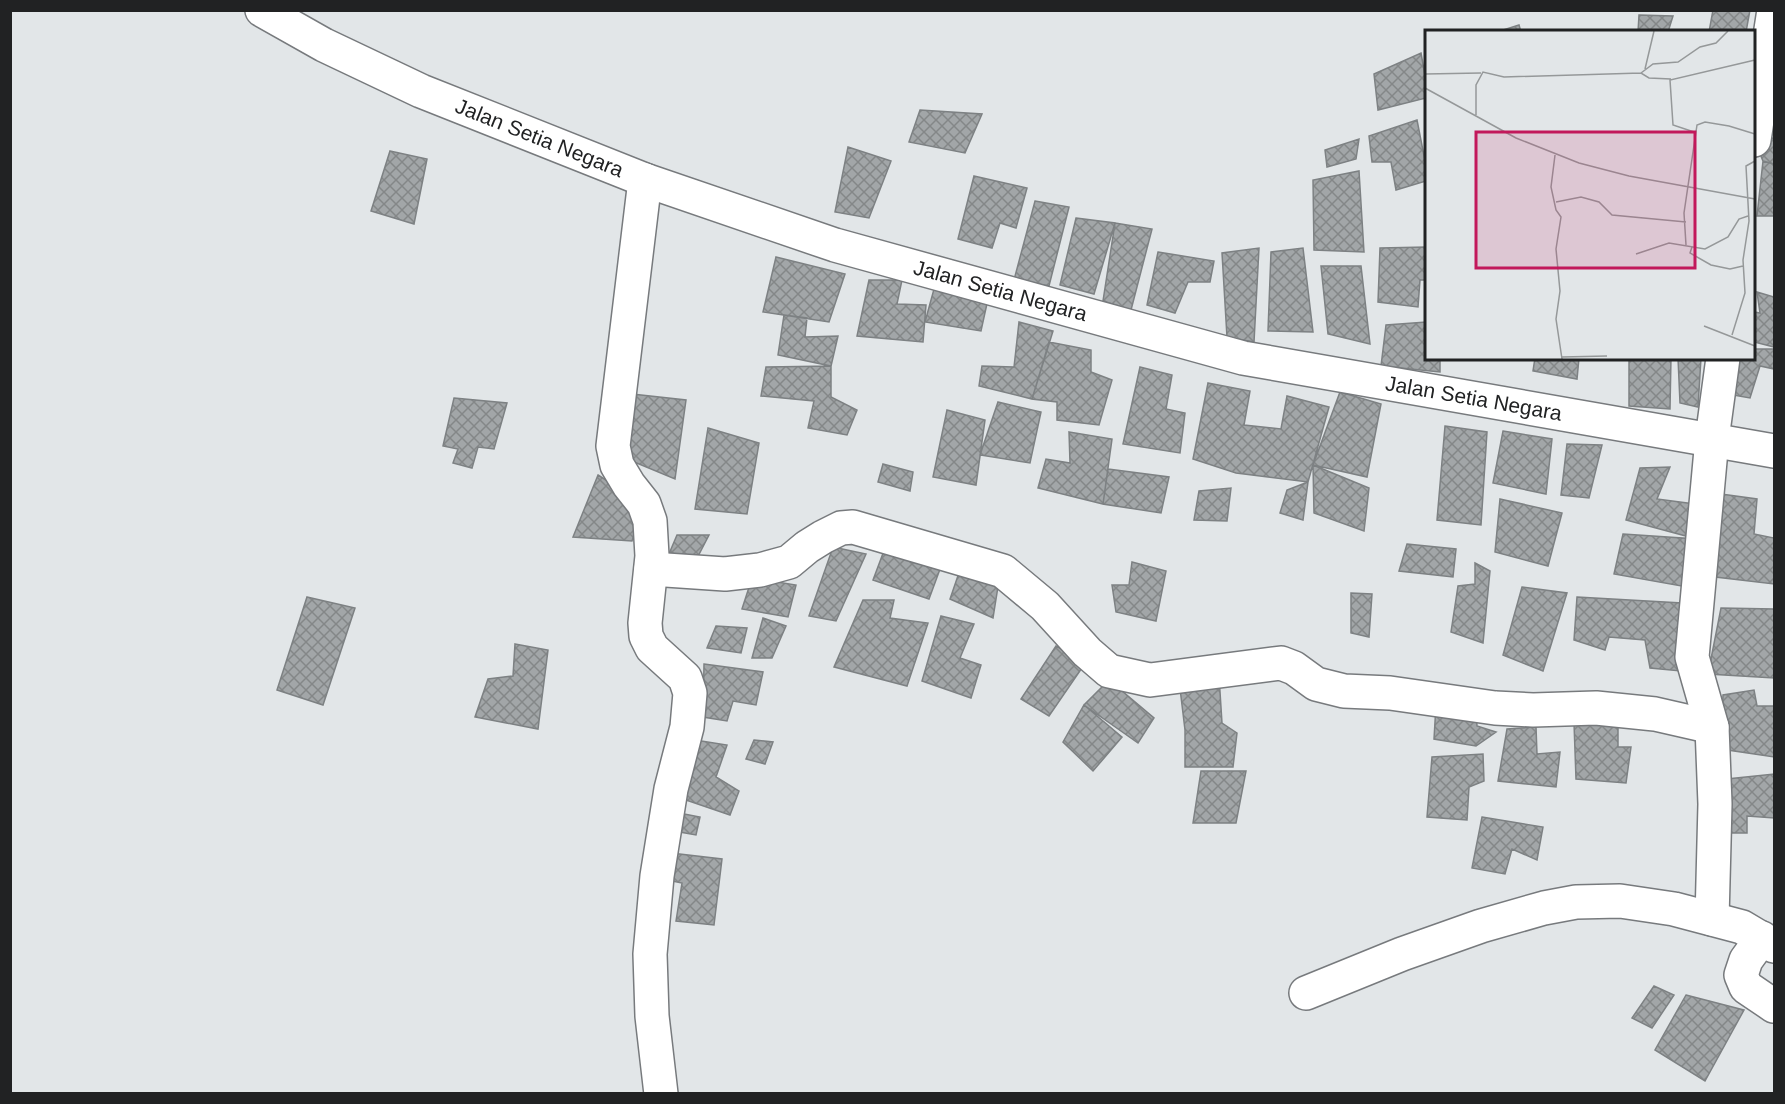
<svg xmlns="http://www.w3.org/2000/svg" width="1785" height="1104" font-family="Arial,sans-serif">
  <defs>
    <pattern id="building-cross-hatch" width="8" height="8" patternUnits="userSpaceOnUse" patternTransform="scale(1.5)"><rect width="8" height="8" fill="#a2a6a8"/><path d="M0 0l8 8M0 8l8-8" fill="none" stroke="#848788"/></pattern>
  </defs>
  <rect width="100%" height="100%" fill="#e2e6e8"/>
  <!-- building -->
  <path fill="url(#building-cross-hatch)" stroke="#7d8183" stroke-width="1.5" d="M 1713,10 L 1750,10 L 1746,32 L 1709,32 Z
    M 1639,15 L 1673,16 L 1668,32 L 1638,32 Z
    M 1519,25 L 1521,32 L 1497,32 Z
    M 1421,53 L 1426,81 L 1426,98 L 1378,110 L 1374,74 Z
    M 920,110 L 982,114 L 965,153 L 909,142 Z
    M 1417,120 L 1426,166 L 1426,181 L 1396,190 L 1391,162 L 1372,162 L 1369,136 Z
    M 1774,138 L 1774,164 L 1763,161 L 1754,139 Z
    M 1359,139 L 1356,159 L 1327,167 L 1325,150 Z
    M 848,147 L 891,161 L 869,218 L 835,212 Z
    M 390,151 L 427,159 L 414,224 L 371,211 Z
    M 1763,161 L 1774,164 L 1774,216 L 1757,216 Z
    M 1359,171 L 1364,252 L 1314,250 L 1313,180 Z
    M 974,176 L 1027,188 L 1016,228 L 1000,223 L 992,248 L 958,239 Z
    M 1035,201 L 1069,207 L 1049,286 L 1014,280 Z
    M 1076,218 L 1115,223 L 1094,294 L 1060,285 Z
    M 1115,223 L 1152,229 L 1131,310 L 1103,301 Z
    M 1426,247 L 1426,280 L 1420,280 L 1418,307 L 1378,302 L 1380,248 Z
    M 1259,248 L 1254,342 L 1227,337 L 1222,253 Z
    M 1303,248 L 1313,332 L 1268,331 L 1271,252 Z
    M 1158,252 L 1214,261 L 1210,282 L 1188,282 L 1175,313 L 1147,305 Z
    M 776,257 L 845,274 L 829,322 L 763,312 Z
    M 1321,266 L 1361,266 L 1370,344 L 1328,334 Z
    M 869,280 L 902,280 L 897,304 L 926,305 L 923,342 L 857,336 Z
    M 934,289 L 988,299 L 981,331 L 925,322 Z
    M 1757,292 L 1774,297 L 1774,347 L 1754,342 L 1754,312 L 1760,313 Z
    M 784,315 L 807,318 L 805,337 L 838,336 L 831,366 L 778,355 Z
    M 1019,322 L 1053,331 L 1032,399 L 979,386 L 982,366 L 1014,367 Z
    M 1426,322 L 1426,358 L 1440,358 L 1440,372 L 1381,366 L 1386,325 Z
    M 1049,342 L 1091,350 L 1091,372 L 1112,380 L 1099,425 L 1057,420 L 1057,402 L 1032,399 Z
    M 1754,349 L 1774,349 L 1774,369 L 1760,366 L 1750,398 L 1727,394 L 1731,358 L 1754,358 Z
    M 1535,358 L 1579,358 L 1577,379 L 1533,371 Z
    M 1629,358 L 1671,358 L 1670,409 L 1629,406 Z
    M 1678,358 L 1701,358 L 1698,407 L 1680,403 Z
    M 831,366 L 831,397 L 857,410 L 847,435 L 808,428 L 814,401 L 761,396 L 766,367 Z
    M 1140,367 L 1172,375 L 1166,409 L 1185,413 L 1180,453 L 1123,444 Z
    M 1208,383 L 1250,391 L 1244,425 L 1281,429 L 1287,396 L 1329,407 L 1308,482 L 1236,473 L 1193,459 Z
    M 1340,392 L 1381,404 L 1367,477 L 1313,465 Z
    M 632,394 L 686,400 L 675,479 L 627,459 Z
    M 454,398 L 507,403 L 494,449 L 478,447 L 472,468 L 453,463 L 458,449 L 443,446 Z
    M 998,402 L 1041,412 L 1030,463 L 980,455 Z
    M 947,410 L 985,420 L 976,485 L 933,477 Z
    M 1445,426 L 1487,432 L 1481,525 L 1437,520 Z
    M 708,428 L 759,443 L 747,514 L 695,509 Z
    M 1503,431 L 1552,439 L 1546,494 L 1493,483 Z
    M 1069,432 L 1112,439 L 1103,504 L 1038,488 L 1046,459 L 1070,463 Z
    M 1567,444 L 1602,445 L 1589,498 L 1561,495 Z
    M 883,464 L 913,472 L 910,491 L 878,482 Z
    M 1313,465 L 1369,488 L 1364,531 L 1314,513 Z
    M 1670,467 L 1657,499 L 1702,505 L 1697,539 L 1626,520 L 1640,468 Z
    M 1108,469 L 1169,477 L 1161,513 L 1103,504 Z
    M 598,475 L 644,504 L 632,541 L 573,537 Z
    M 1308,482 L 1303,520 L 1280,513 L 1287,490 Z
    M 1231,488 L 1227,521 L 1194,520 L 1199,491 Z
    M 1721,494 L 1757,499 L 1754,534 L 1774,538 L 1774,584 L 1707,576 Z
    M 1500,499 L 1562,513 L 1548,566 L 1495,552 Z
    M 1623,534 L 1697,539 L 1687,587 L 1614,574 Z
    M 677,535 L 709,535 L 693,566 L 666,561 Z
    M 888,540 L 943,561 L 929,599 L 873,580 Z
    M 1407,544 L 1456,549 L 1453,577 L 1399,571 Z
    M 833,547 L 866,554 L 836,621 L 809,616 Z
    M 963,561 L 1000,574 L 993,618 L 950,599 Z
    M 1132,562 L 1166,571 L 1156,621 L 1116,612 L 1112,585 L 1129,585 Z
    M 1475,563 L 1490,571 L 1483,643 L 1451,632 L 1458,586 L 1475,584 Z
    M 752,578 L 796,585 L 788,617 L 742,609 Z
    M 1522,587 L 1567,593 L 1543,671 L 1503,655 Z
    M 1351,593 L 1372,594 L 1369,637 L 1351,633 Z
    M 307,597 L 355,608 L 323,705 L 277,690 Z
    M 1577,597 L 1682,603 L 1681,671 L 1650,668 L 1645,640 L 1609,637 L 1605,650 L 1574,640 Z
    M 863,600 L 894,600 L 890,618 L 928,623 L 907,686 L 834,667 Z
    M 1721,608 L 1774,609 L 1774,678 L 1708,674 Z
    M 941,616 L 974,624 L 960,658 L 981,665 L 971,698 L 922,681 Z
    M 763,618 L 786,626 L 772,658 L 752,658 Z
    M 716,626 L 747,628 L 741,653 L 707,648 Z
    M 515,644 L 548,650 L 538,729 L 475,717 L 488,679 L 513,676 Z
    M 1056,646 L 1086,662 L 1049,716 L 1021,699 Z
    M 704,664 L 763,672 L 756,705 L 733,701 L 727,721 L 703,717 Z
    M 1219,676 L 1222,723 L 1237,733 L 1233,767 L 1185,767 L 1185,730 L 1179,680 Z
    M 1109,680 L 1154,718 L 1138,743 L 1084,705 Z
    M 1754,690 L 1757,706 L 1774,706 L 1774,757 L 1721,749 L 1723,695 Z
    M 1084,705 L 1122,737 L 1093,771 L 1063,742 Z
    M 1436,705 L 1476,710 L 1477,726 L 1496,732 L 1476,746 L 1434,739 Z
    M 1618,720 L 1618,747 L 1631,747 L 1626,783 L 1576,779 L 1574,723 Z
    M 1536,727 L 1537,754 L 1560,752 L 1556,787 L 1498,781 L 1507,729 Z
    M 695,740 L 727,745 L 716,777 L 739,791 L 730,815 L 683,799 Z
    M 754,740 L 773,742 L 765,764 L 746,759 Z
    M 1483,754 L 1484,781 L 1469,787 L 1467,820 L 1427,817 L 1432,757 Z
    M 1201,771 L 1246,771 L 1236,823 L 1193,823 Z
    M 1774,774 L 1774,818 L 1747,816 L 1747,833 L 1726,833 L 1727,779 Z
    M 679,813 L 700,817 L 696,835 L 680,832 Z
    M 1482,817 L 1543,827 L 1537,860 L 1512,849 L 1505,874 L 1472,868 Z
    M 671,853 L 722,859 L 714,925 L 676,921 L 682,883 L 667,880 Z
    M 1654,986 L 1674,995 L 1652,1028 L 1632,1018 Z
    M 1686,995 L 1744,1010 L 1705,1081 L 1655,1050 Z"/>
  <g fill="none" stroke-linecap="round" stroke-linejoin="round">
    <defs>
      <g id="street">
        <path id="s1" d="M 262,10 L 324,45 L 421,91 L 645,180 L 835,245 L 1243,358 L 1774,451"/>
        <path d="M 1754,140 L 1774,10"/>
        <path d="M 645,180 L 613,446 L 617,465 L 629,485 L 644,504 L 650,521 L 652,556 L 645,623 L 646,636 L 652,648 L 685,678 L 690,693 L 687,727 L 671,789 L 657,876 L 650,954 L 652,1016 L 661,1094"/>
        <path d="M 651,569 L 725,574 L 760,570 L 789,562 L 807,547 L 823,537 L 841,528 L 853,527 L 1003,571 L 1045,606 L 1087,652 L 1109,671 L 1150,680 L 1281,663 L 1294,668 L 1316,684 L 1344,691 L 1390,693 L 1495,708 L 1533,710 L 1596,708 L 1655,714 L 1712,727"/>
        <path d="M 1712,919 L 1715,804 L 1712,727 L 1692,657 L 1712,439 L 1723,358"/>
        <path d="M 1762,938 L 1746,960 L 1741,975 L 1746,987 L 1774,1006"/>
        <path d="M 1306,993 L 1402,954 L 1481,926 L 1544,908 L 1576,902 L 1620,901 L 1674,909 L 1742,927 L 1774,946"/>
      </g>
    </defs>
    <!-- street casing -->
    <use href="#street" stroke="#777a7d" stroke-width="36"/>
    <!-- street -->
    <use href="#street" stroke="#fff" stroke-width="33"/>
  </g>
  <g text-anchor="middle" stroke-width="4.5" stroke-linejoin="round" paint-order="stroke">
    <!-- street labels -->
    <g font-size="21" fill="#212223" stroke="#fff">
      <text dy="7" stroke="none"><textPath href="#s1" startOffset="306">Jalan Setia Negara</textPath></text>
      <text dy="7" stroke="none"><textPath href="#s1" startOffset="792">Jalan Setia Negara</textPath></text>
      <text dy="7" stroke="none"><textPath href="#s1" startOffset="1278">Jalan Setia Negara</textPath></text>
    </g>
  </g>
  <!-- overview -->
  <g transform="translate(1425 30)">
    <rect width="330" height="330" fill="#e2e6e8"/>
    <path fill="none" stroke="#959899" stroke-width="1.5" d="M 220,39 L 229,1M 216,43 L 228,34 L 253,32 L 275,17 L 291,13 L 303,1M 0,44 L 56,43M 0,58 L 91,108 L 154,133 L 204,146 L 330,169M 51,85 L 51,55 L 58,42 L 79,47 L 216,43 L 224,48 L 246,49M 269,102 L 248,95 L 245,50 L 330,30M 130,125 L 126,157 L 131,180 L 136,187 L 131,219 L 135,261 L 131,289 L 137,329M 131,172 L 156,167 L 174,172 L 187,185 L 261,192M 261,215 L 259,183 L 272,95 L 280,92 L 304,96 L 330,104M 267,217 L 265,223 L 286,235 L 305,239 L 318,236M 211,224 L 244,213 L 280,219 L 303,207 L 314,189 L 323,186M 279,296 L 330,316M 307,305 L 320,263 L 318,230 L 324,191 L 321,136 L 330,131M 137,327 L 182,326"/>
    <path fill="#c2185b" fill-opacity="0.15" stroke="#c2185b" stroke-width="3" d="M 51,102 L 270,102 L 270,238 L 51,238 Z"/>
    <rect width="330" height="330" fill="none" stroke="#212223" stroke-width="3"/>
  </g>
  <!-- border -->
  <rect width="1785" height="1104" fill="none" stroke="#212223" stroke-width="24"/>
</svg>
